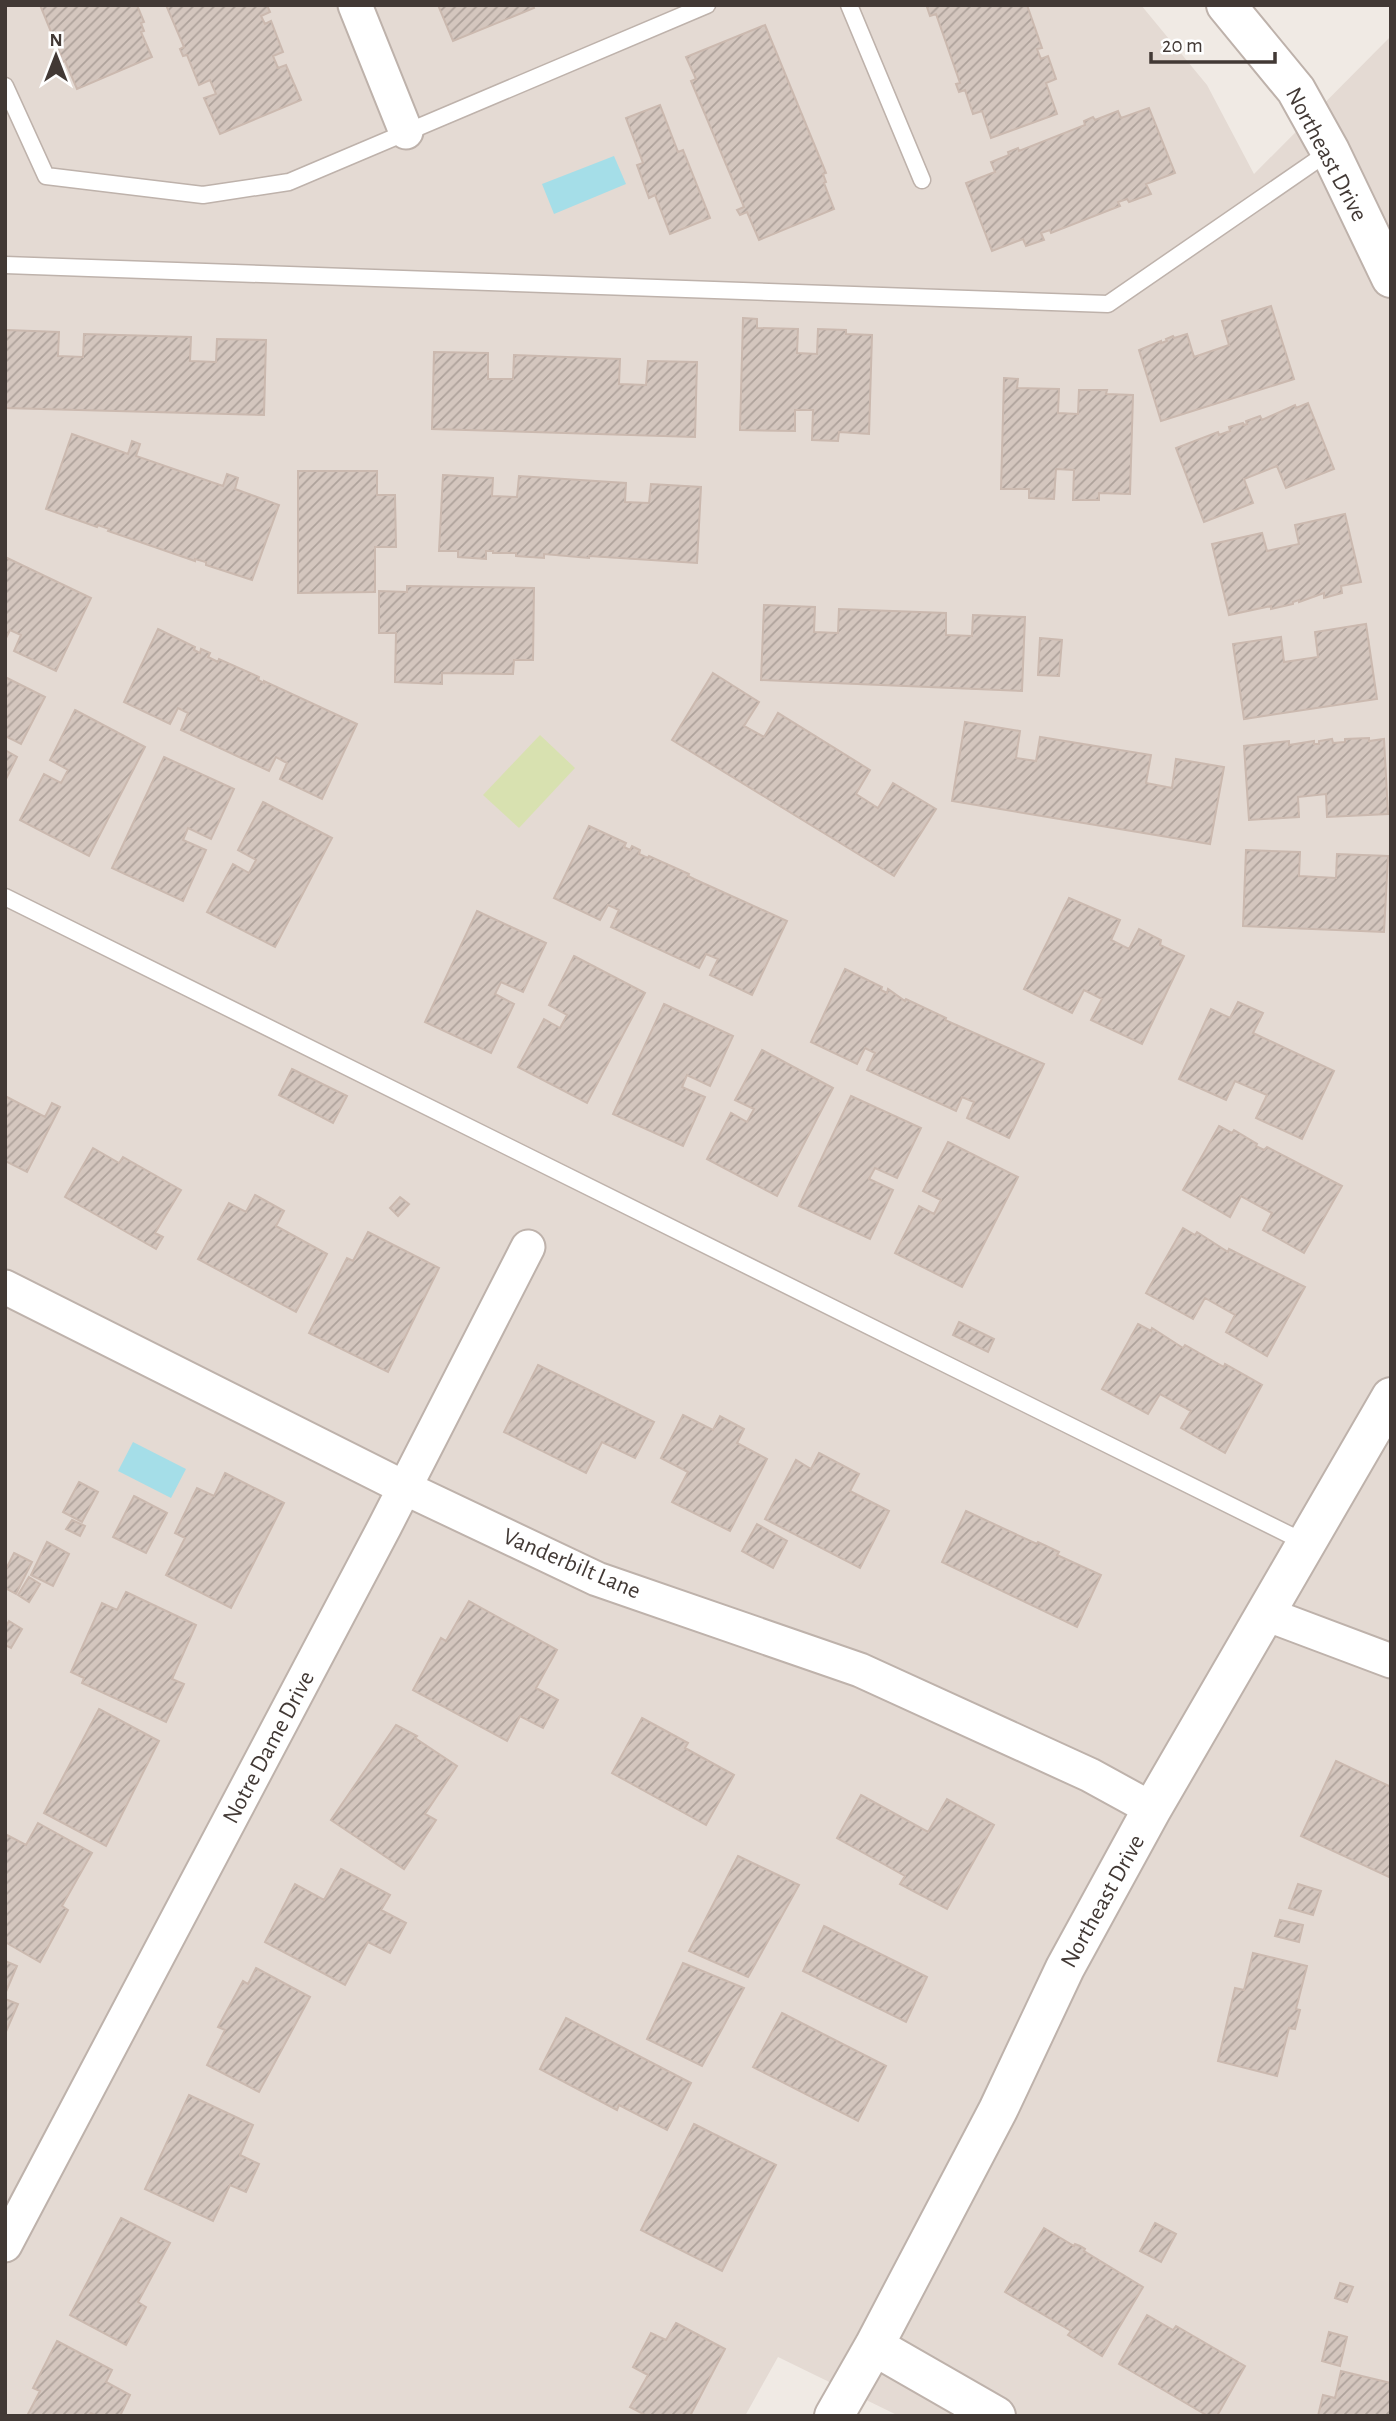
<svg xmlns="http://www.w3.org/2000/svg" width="1396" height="2421" font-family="'Alegreya Sans',sans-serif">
  <defs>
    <pattern id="building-hatch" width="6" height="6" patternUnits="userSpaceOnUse" patternTransform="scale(1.75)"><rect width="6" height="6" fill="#d4c6be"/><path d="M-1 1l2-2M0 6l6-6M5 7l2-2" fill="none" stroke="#aea29b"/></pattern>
  </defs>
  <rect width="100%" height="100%" fill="#f0eae4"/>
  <!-- residential -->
  <path fill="#e4dad3" d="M 5,5 L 1141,5 L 1207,85 L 1254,174 L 1391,36 L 1391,2416 L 899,2416 L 778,2357 L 745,2416 L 5,2416 Z"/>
  <!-- garden -->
  <path fill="#d8e1b0" d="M 540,735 L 575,768 L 519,828 L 483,795 Z"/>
  <!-- water -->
  <path fill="#a5dee8" d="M 614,156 L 626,184 L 554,214 L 542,184 Z
    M 133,1442 L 186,1469 L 171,1498 L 118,1471 Z"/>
  <!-- building -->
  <path fill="url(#building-hatch)" stroke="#cbb9af" stroke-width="2" d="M 40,5 L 137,5 L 144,22 L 141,23 L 144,31 L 141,32 L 152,57 L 77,89 L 65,61 L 57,64 L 55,58 L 61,56 Z
    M 166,5 L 267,5 L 270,12 L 261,16 L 265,24 L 271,21 L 283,52 L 273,56 L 278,68 L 286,65 L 301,100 L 220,134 L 204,98 L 216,94 L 210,80 L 199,85 L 187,55 L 183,56 L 180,49 L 184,47 Z
    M 438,5 L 533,5 L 534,8 L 453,41 Z
    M 931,5 L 1027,5 L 1042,48 L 1037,49 L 1041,59 L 1048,56 L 1056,79 L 1046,83 L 1057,114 L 991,138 L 982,111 L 973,114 L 965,90 L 959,92 L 956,84 L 960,83 L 936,14 L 930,16 L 927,7 Z
    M 765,25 L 826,173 L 823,174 L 826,182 L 824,183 L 834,209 L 759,240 L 747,212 L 740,215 L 737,210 L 744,207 L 691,81 L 696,79 L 686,57 Z
    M 660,105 L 678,152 L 683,150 L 710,218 L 670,234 L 655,195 L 649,198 L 637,165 L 643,163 L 626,118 Z
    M 1149,108 L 1175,173 L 1146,184 L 1151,194 L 1129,202 L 1127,199 L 1118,202 L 1120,206 L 1051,233 L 1050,230 L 1041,233 L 1044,240 L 1026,246 L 1023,239 L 992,251 L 966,183 L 995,172 L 991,162 L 1009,155 L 1008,152 L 1018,148 L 1019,151 L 1085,125 L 1084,121 L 1093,117 L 1095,120 L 1118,111 L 1121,118 Z
    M 1271,306 L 1294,379 L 1161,421 L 1139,350 L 1161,341 L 1161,343 L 1167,341 L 1166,339 L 1173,336 L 1174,338 L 1187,334 L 1194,357 L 1229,345 L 1222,321 Z
    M 743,318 L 757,319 L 757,328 L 798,329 L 797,353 L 817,354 L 818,329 L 846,330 L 846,334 L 872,335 L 869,434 L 839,432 L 838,441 L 812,440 L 813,410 L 795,410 L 795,431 L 740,430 Z
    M 6,330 L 59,332 L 58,356 L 83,357 L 84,334 L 191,337 L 190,361 L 216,362 L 217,339 L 266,340 L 264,415 L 5,408 Z
    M 434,352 L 488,353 L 488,379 L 513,379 L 514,355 L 620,359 L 619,384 L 646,385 L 648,361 L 697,362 L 695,437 L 432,429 Z
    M 1004,378 L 1018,379 L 1017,388 L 1059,389 L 1058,413 L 1078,414 L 1079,390 L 1107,390 L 1106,394 L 1133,395 L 1130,494 L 1099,493 L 1099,500 L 1073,500 L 1074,470 L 1056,469 L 1054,499 L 1029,498 L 1029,489 L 1001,489 Z
    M 1308,403 L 1334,469 L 1286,488 L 1277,466 L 1244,479 L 1253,503 L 1204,522 L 1176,448 L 1218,432 L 1219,435 L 1230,431 L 1229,427 L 1243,423 L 1244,425 L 1247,424 L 1246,421 L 1260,416 L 1262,420 L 1295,405 L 1296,408 Z
    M 72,434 L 128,454 L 132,441 L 140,444 L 136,456 L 223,486 L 227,474 L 238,478 L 235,489 L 279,505 L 252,580 L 206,565 L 206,562 L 195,559 L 195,561 L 108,531 L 109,529 L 98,525 L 97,527 L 46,509 Z
    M 298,471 L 377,471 L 377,495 L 395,495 L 396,547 L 375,547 L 375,592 L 298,593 Z
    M 443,475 L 493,478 L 492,496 L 517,497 L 519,476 L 626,483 L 625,502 L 649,503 L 651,484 L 701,487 L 697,563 L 589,556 L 589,558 L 544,554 L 544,558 L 516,556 L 516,553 L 493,553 L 493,551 L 486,551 L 486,559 L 458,557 L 458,551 L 439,551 Z
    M 1345,514 L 1361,582 L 1341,586 L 1342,593 L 1324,598 L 1324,593 L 1299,602 L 1299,600 L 1293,602 L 1293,604 L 1271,609 L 1271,606 L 1229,615 L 1212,544 L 1262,533 L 1267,551 L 1299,544 L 1295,525 Z
    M 5,557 L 91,598 L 56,671 L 14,651 L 21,635 L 10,630 L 5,640 Z
    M 407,586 L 534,588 L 533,660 L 514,660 L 513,674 L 442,673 L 442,684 L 395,682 L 396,633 L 379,633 L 379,591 L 407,592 Z
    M 764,605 L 815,607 L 814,632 L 838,633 L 839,609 L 946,613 L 946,635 L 972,636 L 973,615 L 1025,617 L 1022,691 L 761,680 Z
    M 1366,624 L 1377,699 L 1244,719 L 1233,644 L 1281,637 L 1284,662 L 1318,657 L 1315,632 Z
    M 158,629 L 195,647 L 194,650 L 200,653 L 201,649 L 210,653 L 208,657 L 218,662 L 219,659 L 259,677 L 258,680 L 264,683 L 264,681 L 357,724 L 322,799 L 280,779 L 287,763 L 276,757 L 269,771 L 181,730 L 188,713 L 178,708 L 170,724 L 124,702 Z
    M 1040,638 L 1062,640 L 1059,676 L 1038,675 Z
    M 713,673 L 759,702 L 744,726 L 764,737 L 778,713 L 870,770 L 856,794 L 878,808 L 893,783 L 936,809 L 894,876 L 672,740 Z
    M 5,677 L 45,697 L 21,744 L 5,736 Z
    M 75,710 L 145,747 L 89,856 L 20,820 L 44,774 L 61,783 L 68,770 L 50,760 Z
    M 965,722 L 1020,731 L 1016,758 L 1036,761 L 1040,737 L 1151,755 L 1146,783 L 1172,788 L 1176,759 L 1224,767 L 1210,844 L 952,801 Z
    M 1369,738 L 1369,741 L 1384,739 L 1388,814 L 1327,817 L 1326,794 L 1298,797 L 1299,817 L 1249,820 L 1244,746 L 1289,741 L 1289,745 L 1314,741 L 1314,744 L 1319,744 L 1319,741 L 1332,739 L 1333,743 L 1345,742 L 1345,739 Z
    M 5,750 L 17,757 L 5,781 Z
    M 164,757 L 234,789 L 211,839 L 188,828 L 183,840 L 206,850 L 183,901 L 112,868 Z
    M 263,802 L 332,838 L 275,947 L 207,912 L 233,864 L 249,873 L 256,860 L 238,850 Z
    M 589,826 L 626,843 L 624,847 L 630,850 L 632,846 L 640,850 L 639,854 L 648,858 L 649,856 L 689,874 L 688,876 L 694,879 L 787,921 L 752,995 L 710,975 L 718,959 L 706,954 L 699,968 L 611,927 L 619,910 L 608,905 L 600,920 L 554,898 Z
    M 1246,850 L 1300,852 L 1299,876 L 1336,878 L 1337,854 L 1388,856 L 1384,932 L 1243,926 Z
    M 1069,898 L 1120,920 L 1111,940 L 1129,949 L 1139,929 L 1161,940 L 1160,945 L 1184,956 L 1142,1044 L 1091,1020 L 1102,999 L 1084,990 L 1072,1013 L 1024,989 Z
    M 477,911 L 546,943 L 523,992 L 501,982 L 495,994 L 514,1004 L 491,1053 L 425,1022 Z
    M 574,956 L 645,993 L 587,1103 L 518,1067 L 544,1019 L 560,1028 L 567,1015 L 549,1005 Z
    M 845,969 L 882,987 L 881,990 L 887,993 L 888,989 L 905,1001 L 906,999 L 946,1018 L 945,1020 L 1044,1064 L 1009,1138 L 967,1118 L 974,1102 L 962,1097 L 956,1111 L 867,1070 L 875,1053 L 865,1048 L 857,1064 L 811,1042 Z
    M 1238,1002 L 1263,1013 L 1253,1033 L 1334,1071 L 1302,1139 L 1256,1118 L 1267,1095 L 1235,1081 L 1226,1100 L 1179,1079 L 1211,1009 L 1230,1018 Z
    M 664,1004 L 733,1036 L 710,1086 L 687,1075 L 682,1087 L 705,1097 L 683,1146 L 613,1114 Z
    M 762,1050 L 833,1088 L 777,1196 L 707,1159 L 731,1113 L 747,1122 L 754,1109 L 735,1100 Z
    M 292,1069 L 347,1096 L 333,1123 L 279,1095 Z
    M 5,1096 L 45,1117 L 52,1103 L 60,1107 L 27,1172 L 5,1161 Z
    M 851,1096 L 921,1128 L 897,1178 L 875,1168 L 869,1179 L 893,1190 L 870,1239 L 799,1206 Z
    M 1219,1126 L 1232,1133 L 1234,1130 L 1257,1144 L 1256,1146 L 1264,1150 L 1267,1147 L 1342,1186 L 1304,1253 L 1263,1230 L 1272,1213 L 1241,1196 L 1230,1217 L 1183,1190 Z
    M 948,1142 L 1018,1177 L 962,1287 L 895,1253 L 919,1206 L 934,1214 L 941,1200 L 923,1191 Z
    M 93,1148 L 119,1163 L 123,1157 L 181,1190 L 155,1233 L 163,1237 L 156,1249 L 65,1197 Z
    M 255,1195 L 284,1211 L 276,1226 L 327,1254 L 296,1312 L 198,1259 L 229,1203 L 246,1212 Z
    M 400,1197 L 409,1204 L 398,1216 L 390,1208 Z
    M 1183,1228 L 1195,1235 L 1197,1232 L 1228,1252 L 1229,1249 L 1305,1287 L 1267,1356 L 1226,1332 L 1235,1315 L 1205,1298 L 1193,1319 L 1146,1293 Z
    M 368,1232 L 439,1268 L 388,1372 L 309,1333 L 347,1258 L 353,1261 Z
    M 959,1322 L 994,1339 L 988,1352 L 953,1335 Z
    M 1138,1324 L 1151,1331 L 1152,1328 L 1183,1348 L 1185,1345 L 1224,1367 L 1225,1364 L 1262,1385 L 1225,1453 L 1181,1428 L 1191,1411 L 1160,1394 L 1148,1414 L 1102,1389 Z
    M 538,1365 L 654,1422 L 635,1458 L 602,1442 L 586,1473 L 504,1432 Z
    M 683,1415 L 713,1430 L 720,1416 L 744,1429 L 737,1443 L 767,1459 L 730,1531 L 672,1502 L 688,1472 L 661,1458 Z
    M 819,1453 L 859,1474 L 850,1491 L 889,1511 L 860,1568 L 765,1519 L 796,1460 L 811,1469 Z
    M 225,1473 L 284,1503 L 231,1608 L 166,1575 L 185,1538 L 175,1533 L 197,1488 L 214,1496 Z
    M 79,1482 L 98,1492 L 82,1522 L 63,1512 Z
    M 134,1496 L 167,1513 L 146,1553 L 113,1537 Z
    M 966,1511 L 1037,1544 L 1038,1542 L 1059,1552 L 1057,1555 L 1101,1575 L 1077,1627 L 942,1562 Z
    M 72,1520 L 85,1526 L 80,1536 L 66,1529 Z
    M 757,1524 L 787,1541 L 773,1568 L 742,1551 Z
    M 47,1542 L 69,1554 L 53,1586 L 31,1575 Z
    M 14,1553 L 32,1562 L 16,1594 L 5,1588 L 5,1571 Z
    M 29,1577 L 40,1584 L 29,1602 L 18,1595 Z
    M 126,1592 L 196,1625 L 172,1679 L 184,1684 L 166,1722 L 82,1683 L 84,1678 L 71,1672 L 102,1603 L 117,1610 Z
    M 469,1601 L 557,1650 L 536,1688 L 558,1700 L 543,1728 L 520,1716 L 507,1741 L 413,1690 L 441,1638 L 446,1641 Z
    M 9,1621 L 22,1629 L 11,1648 L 5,1645 L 5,1628 Z
    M 99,1709 L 159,1741 L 106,1846 L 44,1813 Z
    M 642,1718 L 688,1743 L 685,1748 L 734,1775 L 706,1825 L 612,1773 Z
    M 396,1725 L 417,1736 L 415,1738 L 457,1766 L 425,1814 L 436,1820 L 404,1869 L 331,1820 Z
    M 1336,1761 L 1391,1787 L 1391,1878 L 1301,1836 Z
    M 861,1795 L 928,1832 L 947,1799 L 994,1825 L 947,1909 L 900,1884 L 905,1876 L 837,1838 Z
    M 38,1823 L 92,1853 L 62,1906 L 68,1910 L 40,1962 L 5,1942 L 5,1837 L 7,1835 L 26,1845 Z
    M 738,1856 L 799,1885 L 748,1977 L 689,1951 Z
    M 341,1869 L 390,1895 L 381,1910 L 406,1923 L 390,1953 L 368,1942 L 345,1985 L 265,1942 L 295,1884 L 324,1900 Z
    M 1298,1884 L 1321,1891 L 1313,1915 L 1289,1908 Z
    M 1280,1920 L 1303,1925 L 1299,1942 L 1275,1936 Z
    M 824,1926 L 927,1977 L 906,2022 L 803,1971 Z
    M 1253,1953 L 1307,1966 L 1296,2009 L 1300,2010 L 1295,2029 L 1289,2028 L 1277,2076 L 1218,2061 L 1235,1988 L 1244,1990 Z
    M 5,1961 L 17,1966 L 5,1994 Z
    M 683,1963 L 744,1988 L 702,2066 L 647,2039 Z
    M 256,1968 L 310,1997 L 259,2092 L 207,2065 L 225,2030 L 218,2027 L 243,1981 L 248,1984 Z
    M 5,1999 L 18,2004 L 5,2034 Z
    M 782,2013 L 886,2066 L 858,2121 L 753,2067 Z
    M 566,2018 L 691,2083 L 667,2130 L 619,2105 L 617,2110 L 540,2069 Z
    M 189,2095 L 253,2125 L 240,2155 L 259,2164 L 246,2192 L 230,2185 L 213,2221 L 145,2189 Z
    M 694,2124 L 776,2165 L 722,2271 L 641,2230 Z
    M 121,2218 L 170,2243 L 138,2302 L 146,2307 L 126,2345 L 70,2315 Z
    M 1155,2223 L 1176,2234 L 1161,2262 L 1140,2251 Z
    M 1044,2228 L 1074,2246 L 1075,2244 L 1080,2246 L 1085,2249 L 1084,2251 L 1143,2287 L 1102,2356 L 1068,2335 L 1071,2331 L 1005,2292 Z
    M 1340,2283 L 1353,2287 L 1347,2302 L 1335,2298 Z
    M 1147,2315 L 1173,2330 L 1176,2326 L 1245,2366 L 1217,2416 L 1208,2416 L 1119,2364 Z
    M 676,2323 L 725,2349 L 690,2416 L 647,2416 L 630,2407 L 648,2375 L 633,2367 L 651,2333 L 666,2340 Z
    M 1329,2332 L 1347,2337 L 1340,2366 L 1322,2361 Z
    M 57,2341 L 112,2370 L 106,2382 L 130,2395 L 120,2416 L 97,2416 L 91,2413 L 89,2416 L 27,2416 L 40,2391 L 33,2388 Z
    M 1341,2371 L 1391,2383 L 1391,2416 L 1318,2416 L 1323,2395 L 1335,2398 Z"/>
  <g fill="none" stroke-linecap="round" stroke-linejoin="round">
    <defs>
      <path id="service" d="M 849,5 L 922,180
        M 5,86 L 46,176 L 203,195 L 289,182 L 707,5
        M 5,265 L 1108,304 L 1330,151
        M 5,897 L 1306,1543"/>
      <path id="minor" d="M 355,5 L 406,132
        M 5,1287 L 405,1488 L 597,1579 L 860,1670 L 1090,1775 L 1152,1809
        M 1266,1614 L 1391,1661
        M 5,2245 L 385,1526 L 528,1247"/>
      <path id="tertiary" d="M 1226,5 L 1296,90 L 1330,151 L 1391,278
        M 874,2346 L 996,2416
        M 834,2416 L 874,2346 L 998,2110 L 1065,1968 L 1152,1809 L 1391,1397"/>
    </defs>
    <!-- service casing -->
    <use href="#service" stroke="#beb2ab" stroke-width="19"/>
    <!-- minor casing -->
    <use href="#minor" stroke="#beb2ab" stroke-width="37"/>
    <!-- tertiary casing -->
    <use href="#tertiary" stroke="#beb2ab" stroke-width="42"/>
    <!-- service -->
    <use href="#service" stroke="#fff" stroke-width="16"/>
    <!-- minor -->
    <use href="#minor" stroke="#fff" stroke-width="33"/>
    <!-- tertiary -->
    <use href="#tertiary" stroke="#fff" stroke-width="38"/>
  </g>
  <g text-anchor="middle" stroke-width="5" stroke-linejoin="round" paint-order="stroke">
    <!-- street labels -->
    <g font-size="24" fill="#423935" stroke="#fff">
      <text transform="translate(1327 154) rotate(62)" y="8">Northeast Drive</text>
      <text transform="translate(572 1563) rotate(23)" y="8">Vanderbilt Lane</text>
      <text transform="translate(268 1747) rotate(-62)" y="8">Notre Dame Drive</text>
      <text transform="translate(1102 1901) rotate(-61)" y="8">Northeast Drive</text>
    </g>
  </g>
  <!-- border -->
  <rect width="1396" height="2421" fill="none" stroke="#423935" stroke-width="14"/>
  <!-- north arrow -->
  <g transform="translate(56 56)" stroke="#ffffff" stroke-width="5" paint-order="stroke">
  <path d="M0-5L12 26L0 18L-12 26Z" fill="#423935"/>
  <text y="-10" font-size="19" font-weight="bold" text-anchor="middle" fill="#423935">N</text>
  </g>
  <!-- scale -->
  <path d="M1151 52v10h124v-10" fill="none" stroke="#423935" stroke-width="3.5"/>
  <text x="1162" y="52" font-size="21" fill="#423935" stroke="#ffffff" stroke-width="5" paint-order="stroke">20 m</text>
</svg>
